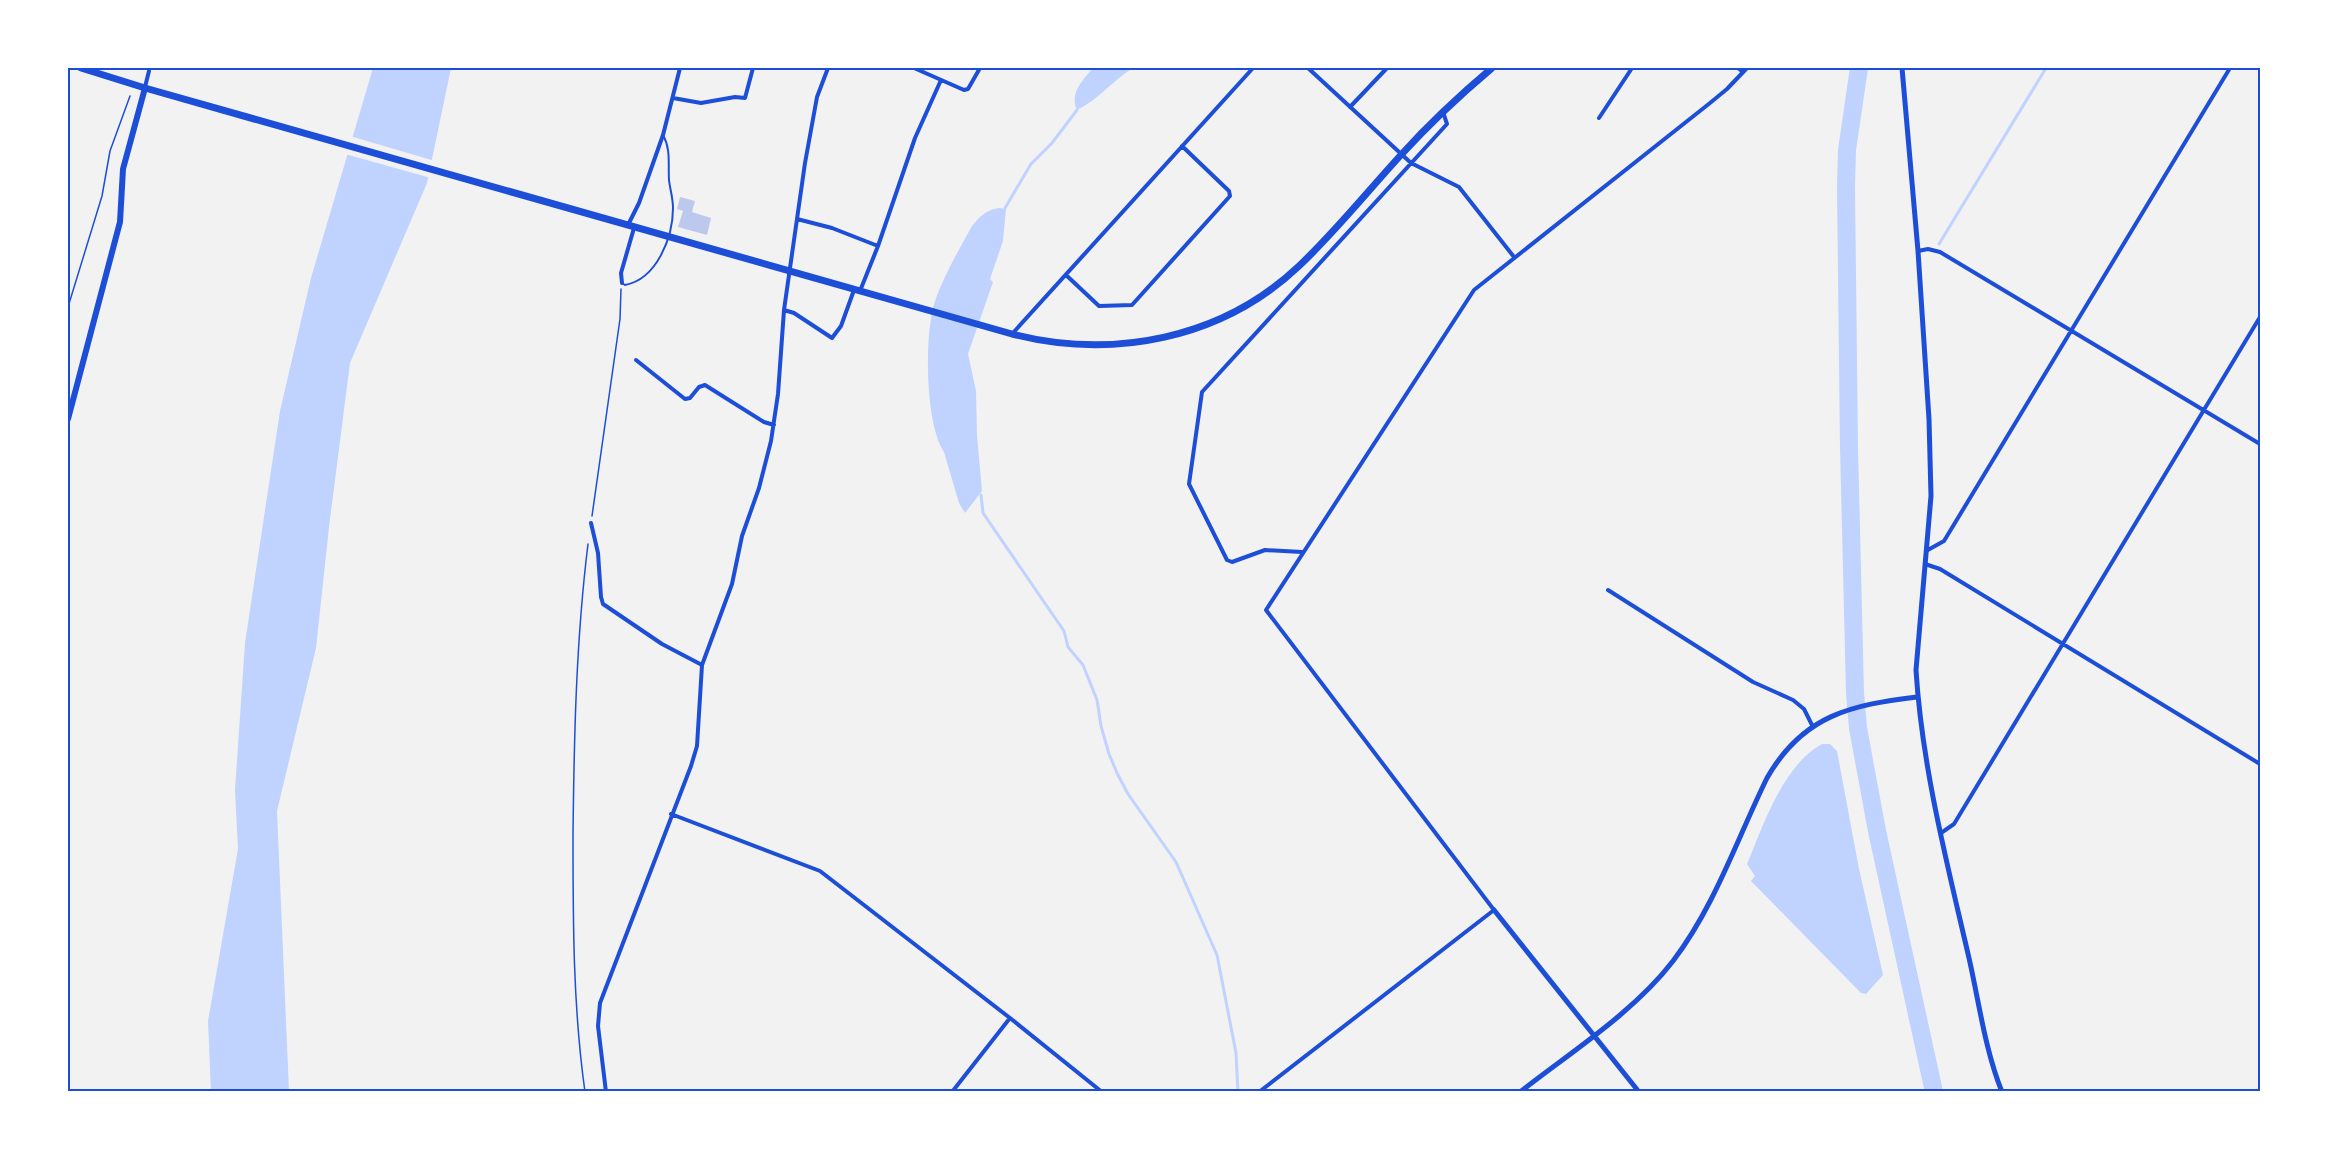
<svg xmlns="http://www.w3.org/2000/svg" width="2328" height="1159" font-family="'IBM Plex Sans',sans-serif">
  <rect width="100%" height="100%" fill="#f2f2f2"/>
  <!-- water -->
  <path fill="#bfd3fe" d="M 373,68 L 451,68 L 427,183 L 350,363 L 329,527 L 316,648 L 277,811 L 289,1091 L 211,1092 L 208,1021 L 238,849 L 235,790 L 245,643 L 280,411 L 311,278 Z
    M 1093,68 L 1133,68 C 1113,80 1098,100 1077,110 C 1069,93 1083,80 1093,68 Z
    M 999,208 L 1006,209 L 1003,241 L 990,279 L 993,282 L 968,354 L 976,391 L 977,436 L 982,491 L 965,513 L 959,503 L 944,452 C 925,424 924,334 935,301 C 944,275 959,250 972,226 C 980,216 986,210 999,208 Z
    M 1822,744 L 1830,744 L 1837,751 L 1859,869 L 1883,975 L 1866,994 L 1861,993 L 1751,881 L 1755,876 L 1747,864 C 1763,826 1783,765 1822,744 Z"/>
  <!-- pier -->
  <path fill="#f2f2f2" d="M 350,136 L 435,161 L 431,178 L 345,154 Z"/>
  <g fill="none" stroke-linecap="round" stroke-linejoin="round">
    <!-- stream -->
    <path stroke="#bfd3fe" stroke-width="3" d="M 1005,208 L 1031,164 L 1052,143 L 1077,110
      M 1939,244 L 2046,68
      M 981,495 L 983,513 L 1064,631 L 1068,647 L 1083,665 L 1097,700 L 1101,726 L 1109,754 L 1117,773 L 1128,794 L 1176,862 L 1217,955 L 1236,1053 L 1238,1092"/>
    <!-- river -->
    <path stroke="#bfd3fe" stroke-width="18" d="M 1859,68 L 1847,150 L 1846,187 L 1849,447 L 1855,693 L 1858,728 L 1877,831 L 1934,1092"/>
  </g>
  <!-- building -->
  <path fill="#bdc9ec" d="M 680,197 L 695,201 L 692,212 L 711,218 L 707,235 L 678,227 L 683,211 L 677,209 Z"/>
  <g fill="none" stroke-linecap="round" stroke-linejoin="round">
    <!-- path -->
    <path stroke="#1d4ed8" stroke-width="1.5" d="M 68,307 L 102,196 L 110,151 L 130,96
      M 592,516 L 620,319 L 621,289
      M 585,1092 C 573,1007 573,921 573,836 C 574,739 576,641 588,544"/>
    <!-- service -->
    <path stroke="#1d4ed8" stroke-width="2" d="M 622,283 L 625,285 C 657,279 673,237 673,208 C 673,198 670,189 669,180 C 668,164 671,149 663,135"/>
    <!-- minor -->
    <path stroke="#1d4ed8" stroke-width="4" d="M 914,68 L 964,90 L 968,89 L 980,68
      M 1055,68 L 1056,68
      M 1308,68 L 1411,163 L 1459,187 L 1514,257
      M 1738,68 L 1743,72
      M 145,87 L 149,71
      M 673,98 L 701,103 L 735,97 L 745,98 L 753,68
      M 1350,107 L 1387,68
      M 1599,118 L 1632,68
      M 797,219 L 832,228 L 878,246
      M 628,225 L 639,203 L 663,135 L 680,68
      M 1918,251 L 1928,249 L 1940,252 L 2260,444
      M 1066,275 L 1099,306 L 1132,305 L 1230,196 L 1229,191 L 1182,146
      M 622,283 L 621,273 L 634,228
      M 860,291 L 878,246 L 915,138 L 941,80
      M 784,310 L 794,313 L 832,338 L 841,326 L 854,290
      M 1012,334 L 1253,68
      M 636,360 L 685,399 L 690,398 L 699,387 L 705,385 L 764,422 L 774,425
      M 591,523 L 598,553 L 601,597 L 603,604 L 662,644 L 702,665
      M 1926,551 L 1944,541 L 2230,68
      M 1302,552 L 1265,550 L 1232,562 L 1227,560 L 1189,484 L 1202,392 L 1447,124 L 1443,112
      M 1925,564 L 1940,569 L 2260,764
      M 1608,590 L 1753,682 L 1793,700 L 1804,709 L 1813,727
      M 671,814 L 820,871 L 1010,1018 L 952,1092
      M 1941,833 L 1954,824 L 2260,317
      M 1010,1018 L 1102,1092
      M 606,1092 L 598,1026 L 600,1003 L 691,766 L 697,746 L 702,665 L 732,584 L 742,536 L 759,488 L 771,441 L 778,394 L 784,310 L 805,163 L 817,97 L 828,68
      M 1259,1092 L 1494,910 L 1266,610 L 1474,290 L 1710,103 L 1727,89 L 1747,68"/>
    <!-- tertiary -->
    <path stroke="#1d4ed8" stroke-width="5" d="M 1902,68 L 1918,251 L 1929,419 L 1931,496 L 1916,670 C 1922,767 1947,863 1969,958 C 1979,1002 1985,1050 2002,1092
      M 1494,910 L 1639,1092
      M 1520,1092 C 1571,1052 1634,1012 1673,961 C 1715,906 1737,839 1767,778 C 1803,715 1851,705 1917,697"/>
    <!-- secondary -->
    <path stroke="#1d4ed8" stroke-width="6" d="M 68,419 L 120,222 L 123,169 L 145,88"/>
    <!-- primary -->
    <path stroke="#1d4ed8" stroke-width="7" d="M 81,68 L 145,88 L 1012,334 C 1113,360 1222,339 1299,266 C 1335,232 1367,192 1400,156 C 1429,124 1460,95 1492,68"/>
  </g>
  <!-- border -->
  <rect width="2328" height="1159" fill="none" stroke="#ffffff" stroke-width="138"/>
  <rect x="69" y="69" width="2190" height="1021" fill="none" stroke="#1d4ed8" stroke-width="2"/>
</svg>
